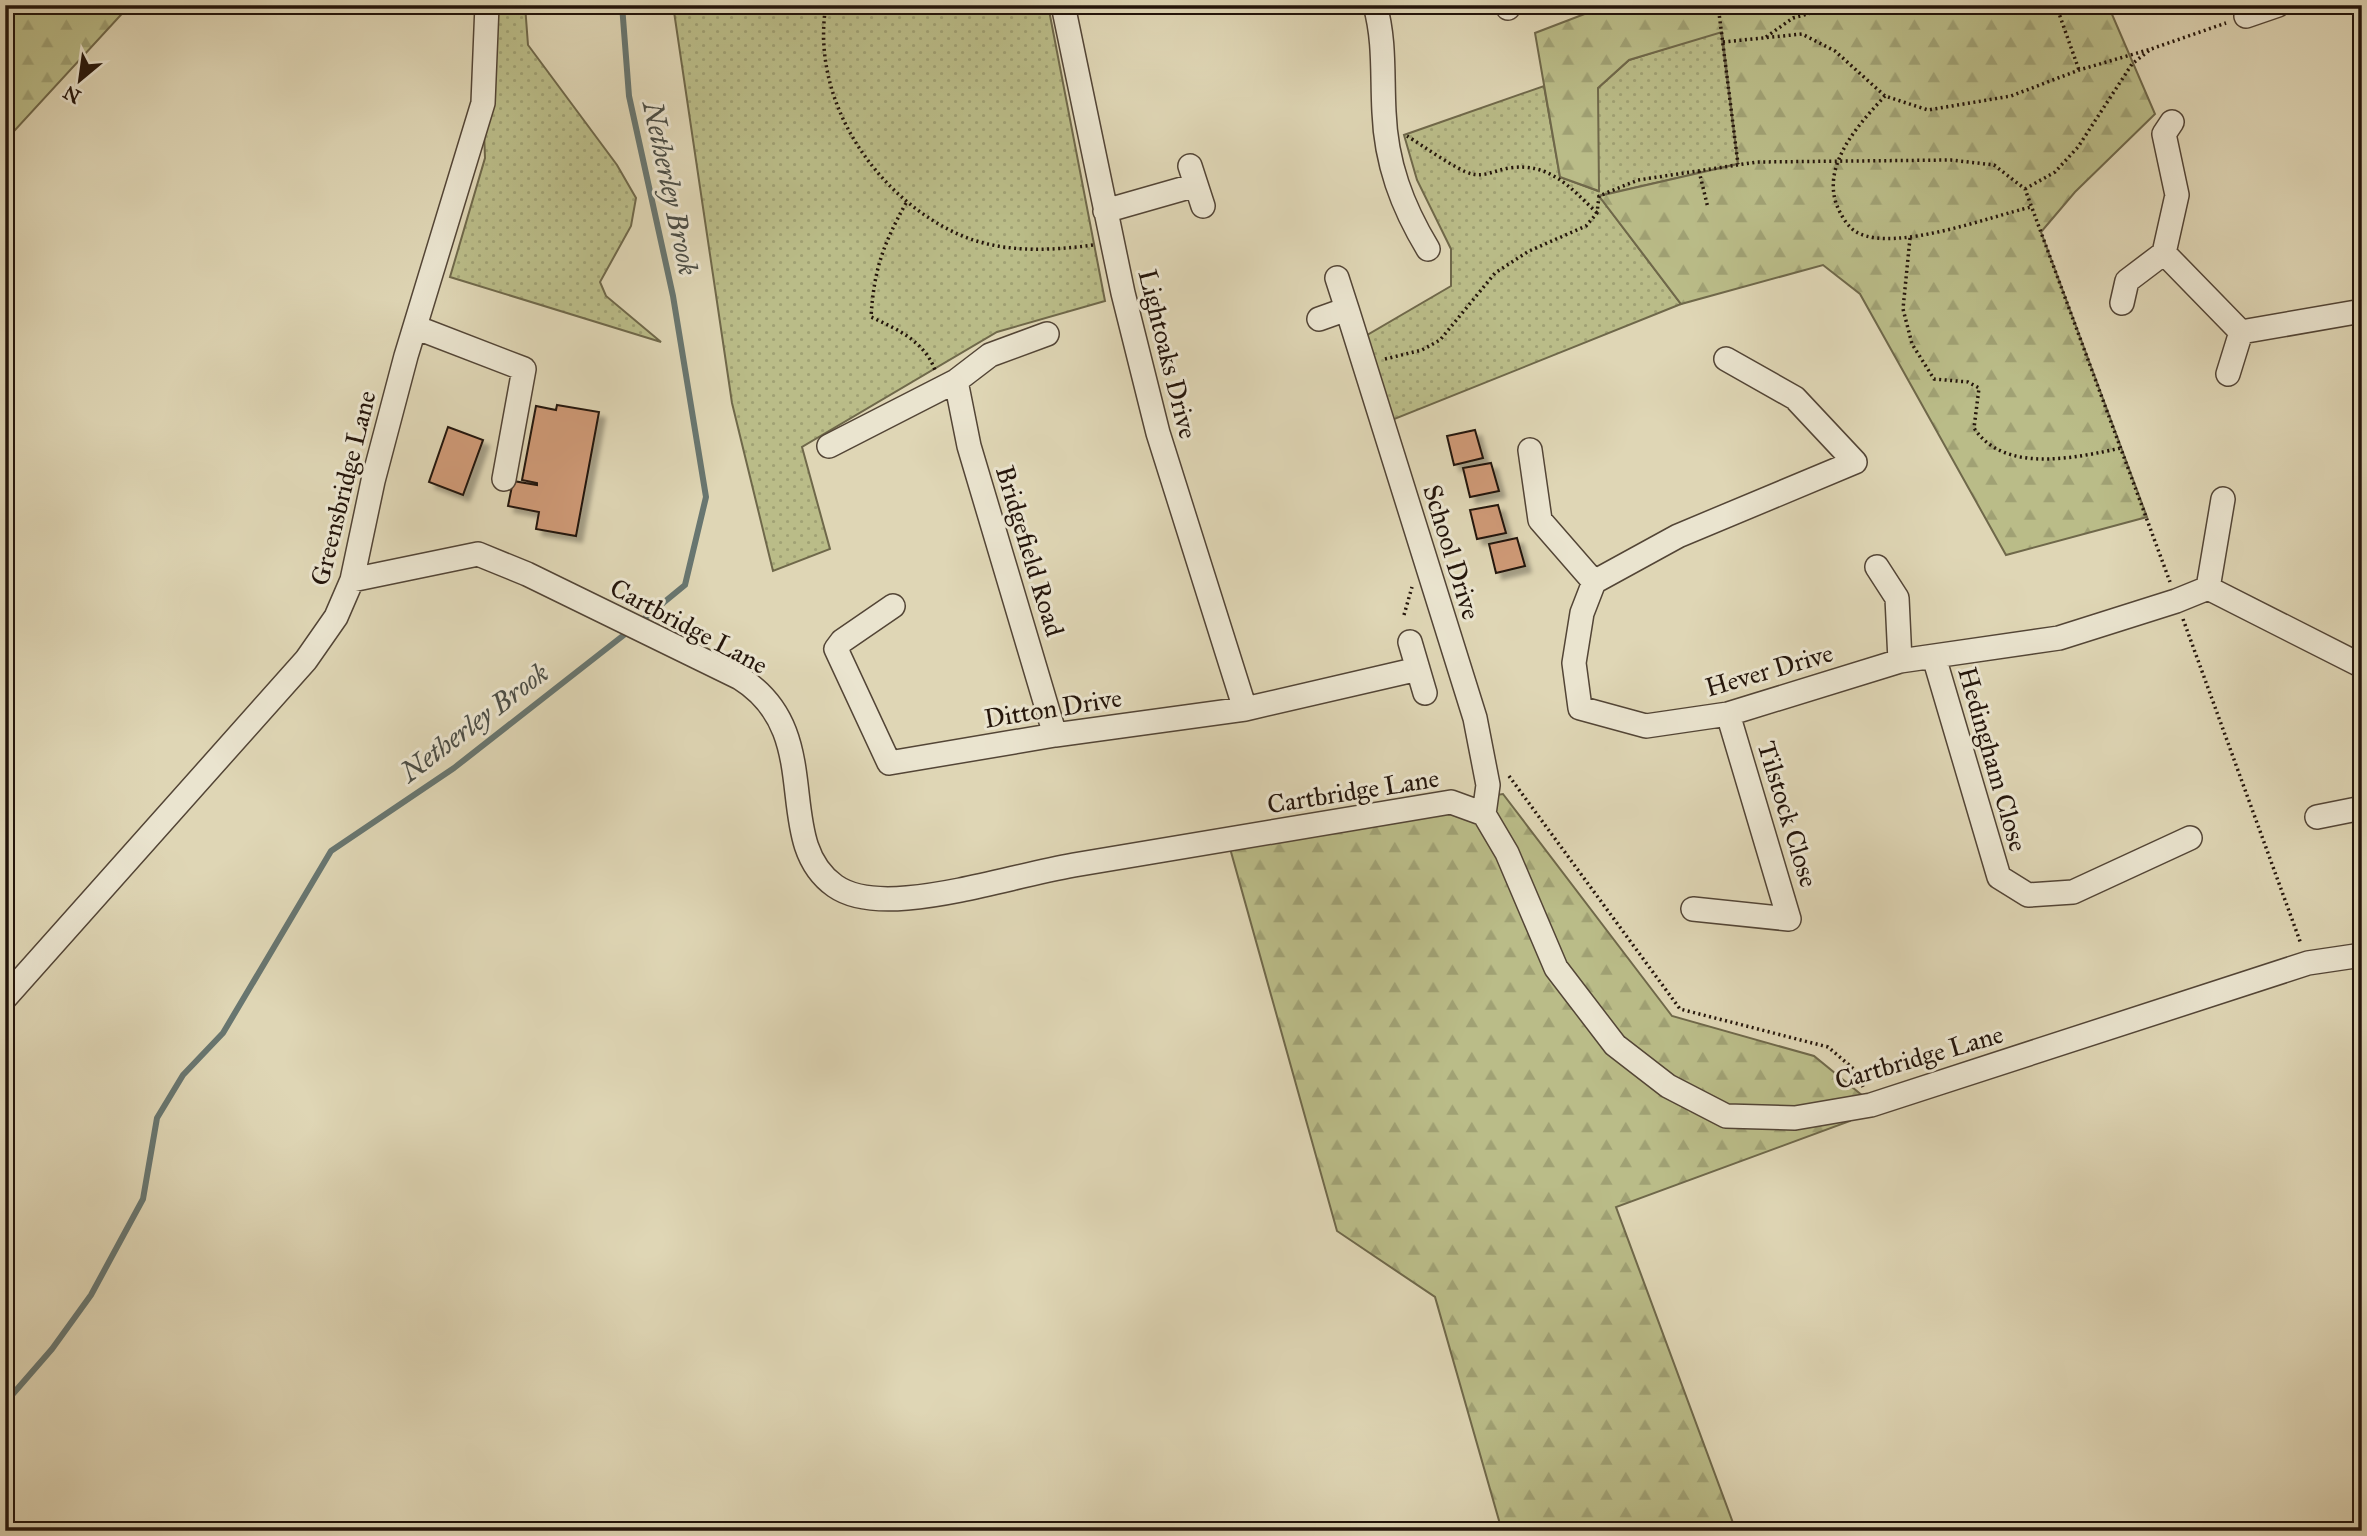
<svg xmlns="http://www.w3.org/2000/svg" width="2367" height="1536" font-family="'IM FELL Great Primer',serif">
  <defs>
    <pattern id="grass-dots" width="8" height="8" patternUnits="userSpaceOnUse" patternTransform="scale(1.75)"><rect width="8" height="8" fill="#babc88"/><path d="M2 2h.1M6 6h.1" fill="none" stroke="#a0a174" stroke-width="1.8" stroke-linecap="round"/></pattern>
    <pattern id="forest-firs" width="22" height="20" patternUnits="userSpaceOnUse" patternTransform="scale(1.75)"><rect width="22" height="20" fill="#babc88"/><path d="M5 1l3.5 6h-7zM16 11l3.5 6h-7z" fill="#a0a174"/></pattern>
    <filter id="shadow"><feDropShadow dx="6" dy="6" stdDeviation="2" flood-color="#0004"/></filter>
  </defs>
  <rect width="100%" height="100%" fill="#dfd6b5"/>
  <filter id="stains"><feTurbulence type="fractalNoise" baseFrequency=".00286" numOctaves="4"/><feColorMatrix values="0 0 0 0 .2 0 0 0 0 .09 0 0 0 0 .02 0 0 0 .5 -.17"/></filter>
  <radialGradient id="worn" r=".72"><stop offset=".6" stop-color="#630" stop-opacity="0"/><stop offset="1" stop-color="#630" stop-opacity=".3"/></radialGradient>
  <!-- grass -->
  <path fill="url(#grass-dots)" stroke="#6f684a" stroke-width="2" d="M 487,5 L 525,5 L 528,45 L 617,165 L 636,198 L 631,226 L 600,282 L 606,296 L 661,342 L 450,277 L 485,158 L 483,103 Z
    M 673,5 L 1048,5 L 1105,301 L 997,332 L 802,447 L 830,549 L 773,571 L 732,403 Z
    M 1721,31 L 1738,164 L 1599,196 L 1681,304 L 1382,424 L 1357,341 L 1451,286 L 1451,249 L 1417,180 L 1404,135 L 1544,86 L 1560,177 L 1598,191 L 1598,88 L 1629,60 Z"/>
  <!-- forest -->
  <path fill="url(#forest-firs)" stroke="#6f684a" stroke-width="2" d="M 5,5 L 130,5 L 5,141 Z
    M 1608,5 L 2108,5 L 2155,114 L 2075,192 L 2041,232 L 2147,517 L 2006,555 L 1860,294 L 1823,265 L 1681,304 L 1599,196 L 1738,164 L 1722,32 L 1629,60 L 1598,88 L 1599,191 L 1560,177 L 1535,33 Z
    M 1503,794 L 1672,1016 L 1814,1056 L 1863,1096 L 1850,1121 L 1616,1207 L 1736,1531 L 1502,1531 L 1435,1297 L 1337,1231 L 1226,834 Z"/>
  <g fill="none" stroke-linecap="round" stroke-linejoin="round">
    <!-- stream -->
    <path stroke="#687670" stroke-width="6" d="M 622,5 L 629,96 L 673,296 L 706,497 L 685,585 L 640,622
      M 5,1403 L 52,1349 L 91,1295 L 143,1199 L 157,1118 L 183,1075 L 223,1033 L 331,851 L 454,768 L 629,631"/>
  </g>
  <!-- building -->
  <path fill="#ce9976" stroke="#24150b" stroke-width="2" filter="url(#shadow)" d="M 557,405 L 599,412 L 576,536 L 536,529 L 539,512 L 508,506 L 513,481 L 537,485 L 537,483 L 522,480 L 536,406 L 556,410 Z
    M 448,427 L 483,440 L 463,495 L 429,482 Z
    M 1475,430 L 1483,458 L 1454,465 L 1447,436 Z
    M 1491,463 L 1499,491 L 1470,497 L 1463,468 Z
    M 1498,505 L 1506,533 L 1477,539 L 1470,510 Z
    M 1517,538 L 1525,566 L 1496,573 L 1489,544 Z"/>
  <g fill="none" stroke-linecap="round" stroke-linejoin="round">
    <defs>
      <path id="minor" d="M 1063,5 L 1123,293 L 1158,433 L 1245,709
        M 1375,5 C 1385,41 1382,75 1384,112 C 1386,163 1402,206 1428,249
        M 1507,5 L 1508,8
        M 2246,16 L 2278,5
        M 1190,166 L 1203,206
        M 1105,211 L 1196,185
        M 2164,253 L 2177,195 L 2164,134 L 2172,122
        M 2122,303 L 2127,281 L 2164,253 L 2241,332 L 2362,311
        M 1347,309 L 1475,718 L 1488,785 L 1484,814
        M 1319,319 L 1347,309 L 1337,278
        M 415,327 L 524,369 L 504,479
        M 1726,359 L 1795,398 L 1855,462 L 1678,536 L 1594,582 L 1582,613 L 1574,663 L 1580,708 L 1646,726 L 1728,714 L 1900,661 L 2059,638 L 2176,601 L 2208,588 L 2362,666
        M 2228,374 L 2241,332
        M 956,381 L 990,355 L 1047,334
        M 829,446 L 956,381 L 969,446 L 1055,735
        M 1530,450 L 1540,520 L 1594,582
        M 1877,567 L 1897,598 L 1900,661
        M 352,580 L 478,554 L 527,574 L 740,678 C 828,733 770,840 835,886 C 855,900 884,900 907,898 C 963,893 1019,875 1074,865 C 1199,843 1325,823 1451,802 L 1484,814 L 1507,853 L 1556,968 L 1615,1045 L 1668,1086 L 1726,1116 L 1795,1118 L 1871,1105 L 2308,963 L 2362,955
        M 2208,588 L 2223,499
        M 893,606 L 842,641 L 836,649 L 889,763 L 1055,735 L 1245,709 L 1418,669
        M 1410,642 L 1425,693
        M 1934,657 L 1999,877 L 2028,895 L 2073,892 L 2190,838
        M 2317,817 L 2362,808
        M 1693,909 L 1789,919 L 1728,714
        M 5,998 L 306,660 L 336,617 L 352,580 L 373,481 L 406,356 L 483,103 L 487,5"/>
    </defs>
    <!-- minor casing -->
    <use href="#minor" stroke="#534536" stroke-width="26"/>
    <!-- path -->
    <path stroke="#24150b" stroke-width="3.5" stroke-dasharray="2 3.5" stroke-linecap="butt" d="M 826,5 C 810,100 875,197 960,235 C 1002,253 1049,251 1093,245
      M 1718,5 L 1738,164
      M 2056,5 L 2079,70
      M 1766,37 L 1793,18 L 1840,5
      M 1723,42 L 1802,34 L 1835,51 L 1885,96 L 1928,110 L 2011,96 L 2079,70 L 2151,49
      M 1885,96 C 1859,124 1823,163 1836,203 C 1840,214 1847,227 1858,233 C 1896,252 1989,217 2031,207
      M 1407,136 C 1422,145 1458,171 1472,174 C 1485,177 1496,170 1509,168 C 1549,162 1570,187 1597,213
      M 1699,171 L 1708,208
      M 2025,189 L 2055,172 L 2078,147 L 2132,64 L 2151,49 L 2226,23
      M 906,203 C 883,245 874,269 871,317 C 897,329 924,341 935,370
      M 1910,238 L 1903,309 L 1912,344 L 1934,379 L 1968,382 L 1979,388 L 1974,428 C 2004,474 2075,458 2121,448
      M 1385,359 L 1422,350 L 1440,340 L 1495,273 L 1529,251 L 1586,226 L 1597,213 L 1599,196 L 1638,180 L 1757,162 L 1951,160 L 1994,165 L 2025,189 L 2170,582
      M 1404,615 L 1412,587
      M 2183,619 L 2301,944
      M 1509,776 L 1680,1009 L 1828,1047 L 1855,1070 L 1863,1087"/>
    <!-- minor -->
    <use href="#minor" stroke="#eae4cf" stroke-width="23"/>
  </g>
  <g text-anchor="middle" stroke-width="6" stroke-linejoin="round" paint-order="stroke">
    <!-- street labels -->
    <g font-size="26" fill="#24150b" stroke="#eae4cf">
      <text transform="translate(1168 354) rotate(76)" y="9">Lightoaks Drive</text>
      <text transform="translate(343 488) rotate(-76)" y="9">Greensbridge Lane</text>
      <text transform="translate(1030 551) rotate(73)" y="9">Bridgefield Road</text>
      <text transform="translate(1452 552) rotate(73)" y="9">School Drive</text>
      <text transform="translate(689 626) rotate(28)" y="9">Cartbridge Lane</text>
      <text transform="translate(1769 670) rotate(-16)" y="9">Hever Drive</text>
      <text transform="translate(1053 708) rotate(-9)" y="9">Ditton Drive</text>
      <text transform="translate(1993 759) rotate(74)" y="9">Hedingham Close</text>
      <text transform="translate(1353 791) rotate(-9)" y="9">Cartbridge Lane</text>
      <text transform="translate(1788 814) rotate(73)" y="9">Tilstock Close</text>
      <text transform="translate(1919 1057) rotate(-16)" y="9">Cartbridge Lane</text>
    </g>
    <!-- water labels -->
    <g font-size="28" font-style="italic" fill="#4c4e46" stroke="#eae4cf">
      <text transform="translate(671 188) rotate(78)" y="10">Netherley Brook</text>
      <text transform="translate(474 722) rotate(-37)" y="10">Netherley Brook</text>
    </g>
  </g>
  <!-- margin -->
  <rect width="2367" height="1536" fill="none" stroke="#dfd6b5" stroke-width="28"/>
  <rect x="7" y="7" width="2353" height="1522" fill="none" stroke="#24150b" stroke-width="3.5"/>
  <rect x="14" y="14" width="2339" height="1508" fill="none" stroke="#24150b" stroke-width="2"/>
  <!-- north arrow -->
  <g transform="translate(80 80) rotate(209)" stroke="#eae4cf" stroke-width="5" paint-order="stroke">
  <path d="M0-5L12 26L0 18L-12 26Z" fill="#24150b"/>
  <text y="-10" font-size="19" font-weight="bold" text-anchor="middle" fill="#24150b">N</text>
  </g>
  <rect width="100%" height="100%" filter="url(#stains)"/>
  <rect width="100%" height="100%" fill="url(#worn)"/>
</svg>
